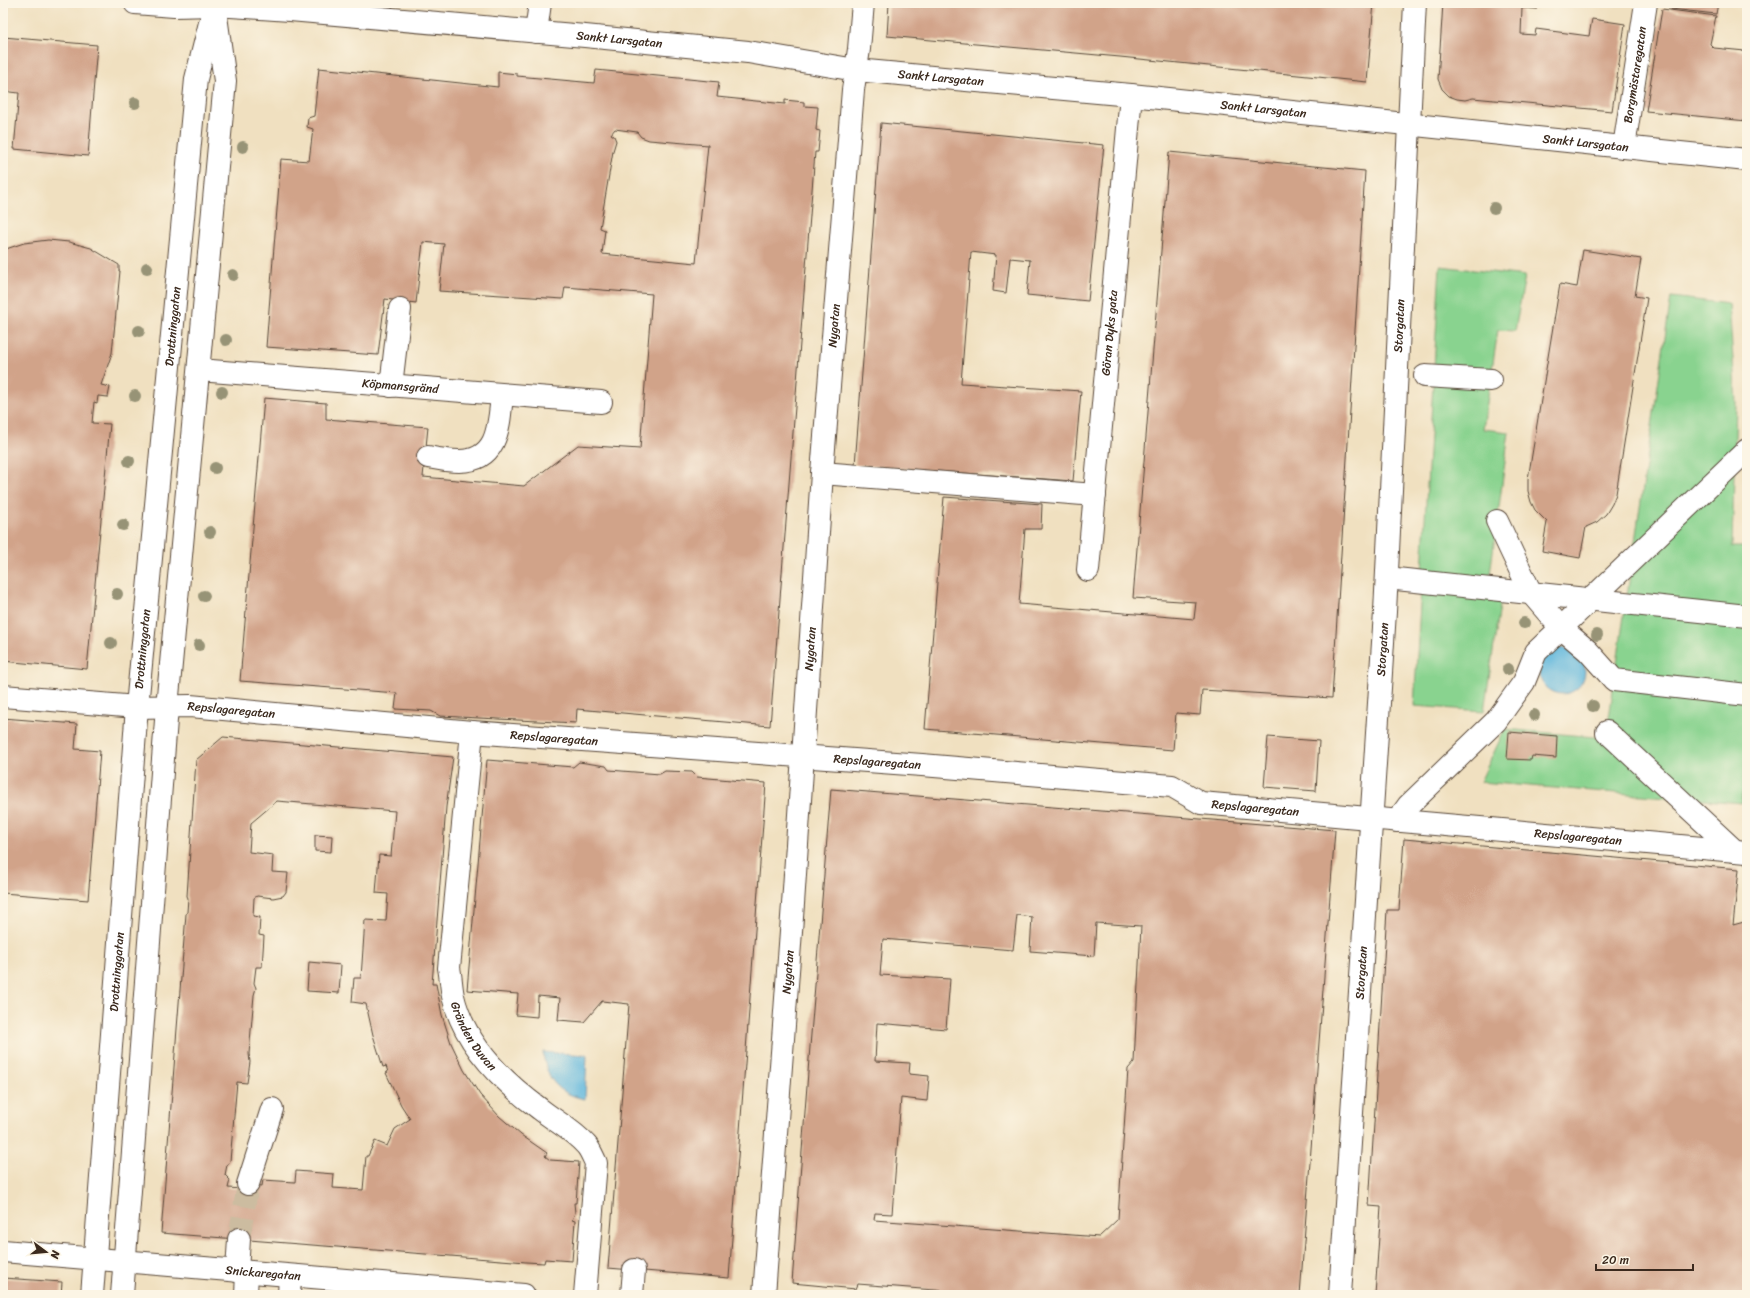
<svg xmlns="http://www.w3.org/2000/svg" width="1750" height="1298" font-family="Sriracha,sans-serif">
  <rect width="100%" height="100%" fill="#fcf5e5"/>
  <filter id="ink" filterUnits="userSpaceOnUse"><feTurbulence type="fractalNoise" baseFrequency=".025" numOctaves="2"/><feDisplacementMap in="SourceGraphic" scale="8" xChannelSelector="R" yChannelSelector="G"/><feConvolveMatrix kernelMatrix="1 2 1 2 8 2 1 2 1" color-interpolation-filters="sRGB"/></filter>
  <filter id="wash" filterUnits="userSpaceOnUse"><feTurbulence type="fractalNoise" baseFrequency=".012" numOctaves="4" result="noise"/><feDisplacementMap in="SourceGraphic" scale="16" xChannelSelector="R" yChannelSelector="G"/><feGaussianBlur stdDeviation="0.9" result="paint"/><feColorMatrix in="noise" values="0 0 0 0 0 0 0 0 0 0 0 0 0 0 0 0 0 1.4 0 .05"/><feComposite in="paint" operator="in"/></filter>
  <g filter="url(#wash)">
    <rect width="100%" height="100%" fill="#f0e0c0"/>
    <!-- green -->
    <path fill="#89d38f" stroke="#627e56" d="M 1440,266 L 1525,276 L 1515,331 L 1498,330 L 1483,429 L 1509,432 L 1488,589 L 1501,599 L 1484,711 L 1414,706 Z
      M 1671,297 L 1729,304 L 1736,402 L 1732,547 L 1747,547 L 1747,742 L 1742,803 L 1480,782 L 1505,729 L 1606,738 Z"/>
    <!-- water -->
    <path fill="#60b7dd" stroke="#4e707e" d="M1539 671a23 23 0 1 1 46 0a23 23 0 1 1-46 0Z
      M 543,1052 L 587,1055 L 585,1099 C 558,1094 546,1079 543,1052 Z"/>
    <g id="blocks">
      <!-- building -->
      <path fill="#d1a389" fill-rule="evenodd" d="M 889,3 L 1374,3 L 1367,82 L 1120,57 L 887,36 Z
        M 1443,3 L 1537,3 L 1537,9 L 1522,8 L 1521,34 L 1535,35 L 1536,29 L 1589,36 L 1592,19 L 1625,24 L 1612,111 L 1473,98 L 1465,100 L 1457,99 L 1449,96 L 1442,89 L 1438,79 Z
        M 1671,3 L 1718,3 L 1716,14 L 1671,9 Z
        M 1662,9 L 1716,16 L 1710,44 L 1714,48 L 1745,51 L 1747,43 L 1747,121 L 1646,111 Z
        M 3,37 L 97,45 L 88,156 L 14,149 L 19,93 L 3,91 Z
        M 319,68 L 498,87 L 498,72 L 517,74 L 517,76 L 594,83 L 596,70 L 719,82 L 717,97 L 785,104 L 785,100 L 804,102 L 804,106 L 818,107 L 816,130 L 820,131 L 818,152 L 815,152 L 770,726 L 577,709 L 576,723 L 440,716 L 431,711 L 395,709 L 397,693 L 240,681 L 264,398 L 326,403 L 326,419 L 428,427 L 423,477 L 524,486 L 578,445 L 640,449 L 652,294 L 565,287 L 563,299 L 439,291 L 444,244 L 423,242 L 416,303 L 385,299 L 378,355 L 266,347 L 281,159 L 309,161 L 313,129 L 307,127 L 308,118 L 314,116 ZM 615,129 L 637,132 L 641,137 L 649,140 L 708,145 L 696,263 L 602,254 L 605,230 L 600,228 L 613,151 L 616,141 L 614,136 L 611,134 Z
        M 881,123 L 1104,145 L 1088,301 L 1027,295 L 1030,260 L 1010,258 L 1006,293 L 993,291 L 996,255 L 971,252 L 961,383 L 1081,391 L 1073,481 L 855,465 Z
        M 1169,152 L 1365,171 L 1332,698 L 1202,690 L 1200,715 L 1176,713 L 1173,750 L 925,729 L 944,497 L 1042,504 L 1041,529 L 1025,529 L 1019,604 L 1194,619 L 1196,602 L 1133,598 Z
        M 48,240 L 69,242 L 91,248 L 119,265 L 119,271 L 120,271 L 112,353 L 101,385 L 110,387 L 108,397 L 98,396 L 97,403 L 94,402 L 92,423 L 110,424 L 87,669 L 3,661 L 3,250 L 24,243 Z
        M 1583,250 L 1641,259 L 1635,296 L 1647,298 L 1616,494 L 1612,504 L 1606,514 L 1597,522 L 1586,527 L 1580,558 L 1542,551 L 1547,522 L 1535,510 L 1531,502 L 1528,491 L 1528,479 L 1560,284 L 1577,287 Z
        M 3,718 L 77,724 L 75,749 L 100,751 L 88,900 L 3,893 Z
        M 1509,732 L 1557,736 L 1556,758 L 1532,756 L 1531,760 L 1507,759 Z
        M 223,737 L 453,757 L 446,807 L 432,984 L 436,984 L 442,1015 L 451,1043 L 464,1070 L 480,1095 L 499,1116 L 521,1135 L 547,1153 L 545,1156 L 550,1160 L 579,1162 L 576,1203 L 574,1203 L 575,1213 L 572,1220 L 575,1221 L 572,1261 L 545,1259 L 544,1263 L 526,1262 L 161,1233 L 186,914 L 187,912 L 188,898 L 187,896 L 196,760 ZM 277,801 L 395,811 L 391,856 L 379,855 L 376,893 L 388,894 L 386,921 L 365,920 L 361,978 L 354,978 L 352,1002 L 366,1004 L 373,1035 L 383,1067 L 386,1066 L 388,1072 L 386,1073 L 401,1105 L 410,1119 L 395,1129 L 387,1146 L 375,1141 L 368,1156 L 366,1156 L 363,1190 L 333,1188 L 334,1174 L 296,1171 L 295,1182 L 263,1180 L 262,1186 L 242,1184 L 242,1189 L 228,1188 L 230,1180 L 225,1175 L 227,1165 L 230,1161 L 237,1082 L 247,1083 L 250,1062 L 249,1054 L 254,995 L 256,988 L 254,983 L 256,967 L 262,967 L 264,936 L 259,935 L 260,917 L 253,916 L 254,898 L 257,896 L 273,898 L 283,896 L 286,892 L 288,873 L 272,872 L 273,855 L 249,852 L 251,823 Z
        M 1268,737 L 1319,741 L 1316,791 L 1264,787 Z
        M 487,760 L 573,767 L 579,762 L 606,766 L 609,770 L 660,774 L 665,771 L 692,772 L 697,777 L 766,783 L 729,1278 L 608,1268 L 629,1004 L 602,1001 L 584,1022 L 558,1020 L 560,998 L 538,996 L 537,1017 L 516,1015 L 518,994 L 467,990 Z
        M 831,789 L 1335,830 L 1300,1295 L 998,1295 L 858,1284 L 856,1289 L 792,1283 L 809,1059 ZM 1017,915 L 1032,917 L 1030,951 L 1094,956 L 1096,923 L 1141,926 L 1134,1062 L 1128,1069 L 1118,1219 L 1099,1237 L 874,1220 L 875,1213 L 892,1214 L 901,1098 L 927,1101 L 929,1076 L 909,1074 L 910,1063 L 875,1061 L 877,1023 L 946,1029 L 950,979 L 880,975 L 883,939 L 1013,950 Z
        M 315,835 L 332,836 L 331,852 L 315,851 Z
        M 1404,839 L 1739,869 L 1733,925 L 1744,922 L 1747,930 L 1747,1295 L 1375,1295 L 1381,1207 L 1369,1206 L 1387,910 L 1399,910 Z
        M 309,962 L 341,965 L 339,993 L 307,991 Z
        M 3,1278 L 62,1282 L 61,1295 L 3,1295 Z"/>
    </g>
  </g>
  <g filter="url(#ink)">
    <use href="#blocks" fill-opacity="0" stroke="#564536" stroke-width="1"/>
    <g fill="none" stroke-linecap="round" stroke-linejoin="round">
      <!-- minor-tunnel -->
      <path stroke="#ccbca0" stroke-width="22" stroke-dasharray="22 11" stroke-linecap="butt" d="M 239,1239 L 248,1184"/>
      <defs>
        <g id="minor">
          <path d="M 536,32 L 540,3"/>
          <path id="s1" d="M 1624,147 L 1646,3"/>
          <path id="s2" d="M 199,370 L 601,402"/>
          <path d="M 1425,376 L 1491,380"/>
          <path d="M 391,386 L 400,309"/>
          <path d="M 428,457 C 438,459 448,461 459,461 C 499,461 499,424 502,395"/>
          <path d="M 822,473 L 1095,495"/>
          <path d="M 1497,521 L 1531,593 L 1561,628 L 1588,651 L 1614,680 L 1747,695"/>
          <path id="s3" d="M 1088,570 L 1131,95"/>
          <path d="M 1387,578 L 1747,616"/>
          <path id="s4" d="M 3,696 L 137,707 L 190,706 L 472,732 L 922,765 L 1172,786 L 1201,803 L 1747,852"/>
          <path id="s5" d="M 472,732 L 449,968 C 451,977 451,987 453,996 C 464,1044 502,1081 540,1109 C 555,1121 573,1130 586,1145 C 590,1149 593,1157 596,1163 L 585,1295"/>
          <path d="M 1607,732 L 1735,851"/>
          <path d="M 1397,821 L 1408,806 L 1496,721 L 1524,682 L 1536,652 L 1747,450"/>
          <path d="M 248,1184 L 272,1109"/>
          <path id="s6" d="M 3,1251 L 524,1295"/>
          <path d="M 237,1271 L 239,1239"/>
          <path d="M 246,1295 L 247,1272"/>
          <path d="M 289,1295 L 290,1276"/>
          <path d="M 632,1295 L 634,1270"/>
          <path id="s7" d="M 764,1295 L 793,904 L 822,473 L 853,90 L 859,49 L 863,3"/>
          <path id="s8" d="M 1340,1295 L 1385,612 L 1415,3"/>
        </g>
        <g id="major">
          <path id="s9" d="M 135,3 L 174,6 L 215,5 L 290,10 L 585,36 L 748,52 L 856,70 L 1131,95 L 1747,160"/>
          <path id="s10" d="M 92,1295 L 137,707 L 196,79 L 215,3"/>
          <path d="M 122,1295 L 167,707 L 225,81 L 216,16"/>
        </g>
      </defs>
      <!-- minor casing -->
      <use href="#minor" stroke="#564536" stroke-width="24"/>
      <!-- major casing -->
      <use href="#major" stroke="#564536" stroke-width="24"/>
      <!-- minor -->
      <use href="#minor" stroke="#fff" stroke-width="22"/>
      <!-- major -->
      <use href="#major" stroke="#fff" stroke-width="22"/>
    </g>
    <!-- trees -->
    <g fill="#979376">
      <circle cx="135" cy="103" r="6"/>
      <circle cx="243" cy="147" r="6"/>
      <circle cx="1494" cy="208" r="6"/>
      <circle cx="147" cy="268" r="6"/>
      <circle cx="233" cy="275" r="6"/>
      <circle cx="139" cy="331" r="6"/>
      <circle cx="226" cy="340" r="6"/>
      <circle cx="222" cy="392" r="6"/>
      <circle cx="135" cy="396" r="6"/>
      <circle cx="129" cy="461" r="6"/>
      <circle cx="215" cy="468" r="6"/>
      <circle cx="123" cy="525" r="6"/>
      <circle cx="210" cy="532" r="6"/>
      <circle cx="117" cy="594" r="6"/>
      <circle cx="204" cy="596" r="6"/>
      <circle cx="1524" cy="623" r="6"/>
      <circle cx="1597" cy="635" r="6"/>
      <circle cx="111" cy="643" r="6"/>
      <circle cx="199" cy="645" r="6"/>
      <circle cx="1508" cy="669" r="6"/>
      <circle cx="1593" cy="706" r="6"/>
      <circle cx="1534" cy="715" r="6"/>
    </g>
  </g>
  <g text-anchor="middle" stroke-width="3" stroke-linejoin="round" paint-order="stroke">
    <!-- street labels -->
    <g font-size="12" fill="#3b2a1e" stroke="#fcf5e5">
      <text dy="4" stroke="none"><textPath href="#s9" startOffset="486">Sankt Larsgatan</textPath></text>
      <text dy="4" stroke="none"><textPath href="#s1" startOffset="73">Borgmästaregatan</textPath></text>
      <text dy="4" stroke="none"><textPath href="#s9" startOffset="810">Sankt Larsgatan</textPath></text>
      <text dy="4" stroke="none"><textPath href="#s9" startOffset="1134">Sankt Larsgatan</textPath></text>
      <text dy="4" stroke="none"><textPath href="#s9" startOffset="1458">Sankt Larsgatan</textPath></text>
      <text dy="4" stroke="none"><textPath href="#s10" startOffset="972">Drottninggatan</textPath></text>
      <text dy="4" stroke="none"><textPath href="#s7" startOffset="972">Nygatan</textPath></text>
      <text dy="4" stroke="none"><textPath href="#s8" startOffset="971">Storgatan</textPath></text>
      <text dy="4" stroke="none"><textPath href="#s3" startOffset="238">Göran Dyks gata</textPath></text>
      <text dy="4" stroke="none"><textPath href="#s2" startOffset="202">Köpmansgränd</textPath></text>
      <text dy="4" stroke="none"><textPath href="#s10" startOffset="648">Drottninggatan</textPath></text>
      <text dy="4" stroke="none"><textPath href="#s7" startOffset="648">Nygatan</textPath></text>
      <text dy="4" stroke="none"><textPath href="#s8" startOffset="647">Storgatan</textPath></text>
      <text dy="4" stroke="none"><textPath href="#s4" startOffset="229">Repslagaregatan</textPath></text>
      <text dy="4" stroke="none"><textPath href="#s4" startOffset="553">Repslagaregatan</textPath></text>
      <text dy="4" stroke="none"><textPath href="#s4" startOffset="877">Repslagaregatan</textPath></text>
      <text dy="4" stroke="none"><textPath href="#s4" startOffset="1261">Repslagaregatan</textPath></text>
      <text dy="4" stroke="none"><textPath href="#s4" startOffset="1585">Repslagaregatan</textPath></text>
      <text dy="4" stroke="none"><textPath href="#s10" startOffset="324">Drottninggatan</textPath></text>
      <text dy="4" stroke="none"><textPath href="#s7" startOffset="324">Nygatan</textPath></text>
      <text dy="4" stroke="none"><textPath href="#s8" startOffset="323">Storgatan</textPath></text>
      <text dy="4" stroke="none"><textPath href="#s5" startOffset="311">Gränden Duvan</textPath></text>
      <text dy="4" stroke="none"><textPath href="#s6" startOffset="261">Snickaregatan</textPath></text>
    </g>
  </g>
  <!-- margin -->
  <rect width="1750" height="1298" fill="none" stroke="#fcf5e5" stroke-width="16"/>
  <!-- north arrow -->
  <g transform="translate(46 1252) rotate(106)" stroke="#fcf5e5" stroke-width="3" paint-order="stroke">
  <path d="M0-3L7 15L0 10L-7 15Z" fill="#3b2a1e"/>
  <text y="-6" font-size="11" font-weight="bold" text-anchor="middle" fill="#3b2a1e">N</text>
  </g>
  <!-- scale -->
  <path d="M1596 1264v6h97v-6" fill="none" stroke="#3b2a1e" stroke-width="2"/>
  <text x="1602" y="1264" font-size="12" fill="#3b2a1e" stroke="#fcf5e5" stroke-width="3" paint-order="stroke">20 m</text>
</svg>
